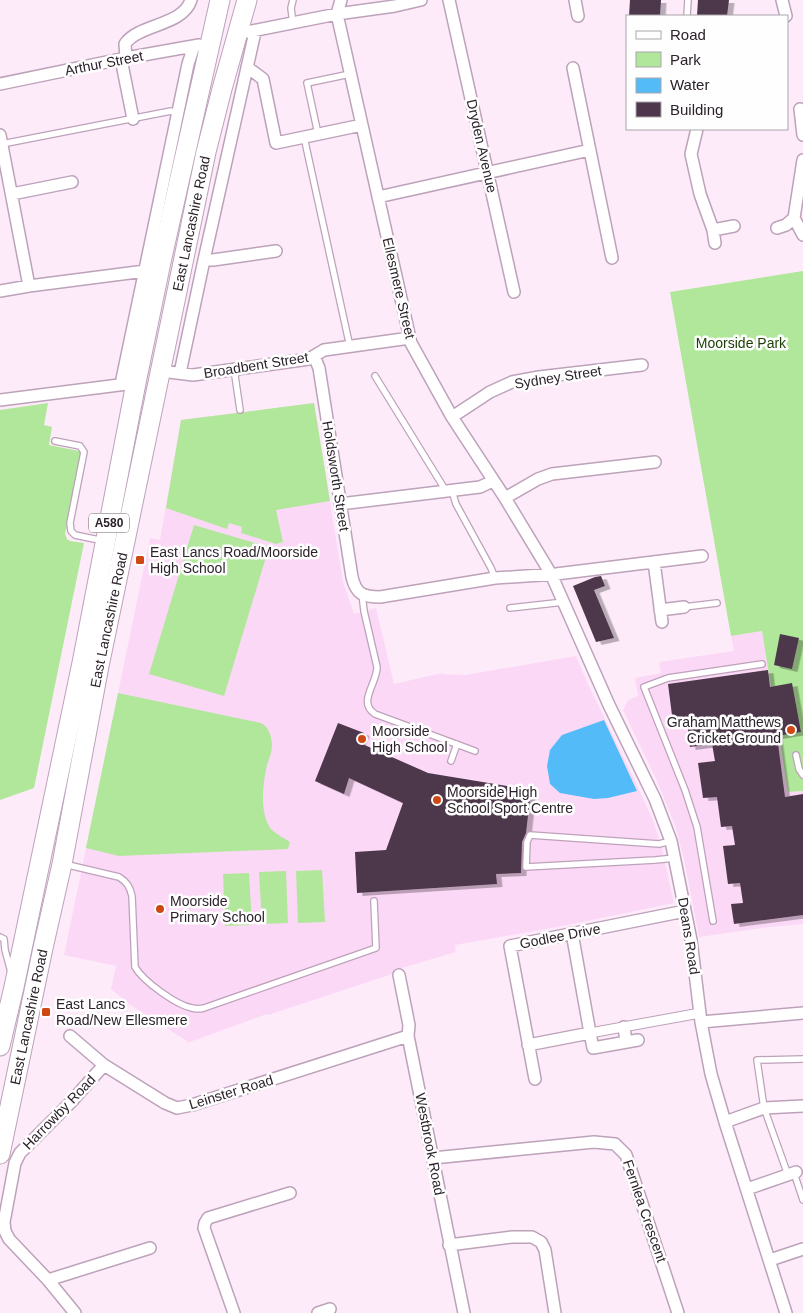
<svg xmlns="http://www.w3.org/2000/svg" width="803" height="1313" font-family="Helvetica,sans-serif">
  <defs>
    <filter id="shadow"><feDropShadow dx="5.5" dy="3" stdDeviation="0" flood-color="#0004"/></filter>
  </defs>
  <rect width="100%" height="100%" fill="#fdebfa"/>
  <!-- built -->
  <path fill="#fcd8f7" d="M 314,403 L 343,582 L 354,614 L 376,608 L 394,684 L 442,673 L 442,674 L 465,675 L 576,656 L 588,684 L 637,785 L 654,823 L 662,849 L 674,903 L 563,926 L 455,945 L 456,952 L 395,970 L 395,973 L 268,1015 L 267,1014 L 187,1043 L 187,1041 L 129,1004 L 111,989 L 116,966 L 64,955 L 150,538 L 160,540 L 181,420 Z
    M 762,631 L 788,792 L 803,791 L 803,924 L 769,927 L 699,937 L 685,864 L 676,828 L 657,781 L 623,710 L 628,700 L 638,696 L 635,678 L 661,673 L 659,662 L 734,651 L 731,636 Z"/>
  <!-- green -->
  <path fill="#b1e79a" d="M 803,271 L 803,791 L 788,792 L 762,631 L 731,636 L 670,292 Z
    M 48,403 L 44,425 L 52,427 L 49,445 L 79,451 L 82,455 L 65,534 L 67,539 L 70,541 L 84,543 L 34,788 L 0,800 L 0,410 Z
    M 314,403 L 330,501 L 276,510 L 283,542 L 276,544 L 241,533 L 242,527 L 229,523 L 227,529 L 166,508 L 181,420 Z
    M 194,525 L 269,547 L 224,696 L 149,674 Z
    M 118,693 L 261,723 C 269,727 272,737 272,746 C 272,752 269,759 267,765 C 263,783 259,813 271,829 C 276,834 284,838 290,842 L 288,849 L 119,856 L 86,848 Z
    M 322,870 L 325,922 L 298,923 L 296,871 Z
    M 286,871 L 288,923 L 262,924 L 259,872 Z
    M 249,873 L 252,925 L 225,926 L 223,874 Z"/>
  <!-- water -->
  <path fill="#53bcf8" d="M 604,720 L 637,791 L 608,798 L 594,799 L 560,793 L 550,784 L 547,766 L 550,750 L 562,735 Z"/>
  <!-- building -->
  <path fill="#4e374c" filter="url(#shadow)" d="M 630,0 L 661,0 L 660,16 L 629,16 Z
    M 698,0 L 729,0 L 727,16 L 697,16 Z
    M 601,576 L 605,586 L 594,590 L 614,638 L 596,642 L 573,586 L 595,577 Z
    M 780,634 L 799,638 L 792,669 L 774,665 Z
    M 768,670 L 770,687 L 792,683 L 801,732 L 777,736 L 785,797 L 803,794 L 803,915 L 734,924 L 731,904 L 743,903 L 740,883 L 728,884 L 723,846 L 735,845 L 732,826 L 721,827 L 717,797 L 703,798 L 698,763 L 715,761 L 712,744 L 690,747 L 687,721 L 673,723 L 668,684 Z
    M 338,723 L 364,733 L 360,743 L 428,773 L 531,790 L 526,833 L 522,842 L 521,873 L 496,874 L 497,884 L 357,893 L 355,852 L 386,850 L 403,803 L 349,778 L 344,794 L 315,781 Z"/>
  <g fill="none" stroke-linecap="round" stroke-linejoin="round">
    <defs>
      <path id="service" d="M 293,0 L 291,8 L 293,24
        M 687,16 L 688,0
        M 318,134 L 307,83 L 350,74
        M 304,137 L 350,347
        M 2,144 L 171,111 L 177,114
        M 234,369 L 240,410
        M 375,376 L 446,491
        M 55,441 L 80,446 L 84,452 L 70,523 L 71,531 L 75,535 L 104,541
        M 452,491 L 456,504 L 491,568 L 495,578
        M 362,594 L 364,611 L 377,667 C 377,684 357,702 375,714 L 475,751
        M 684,607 L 717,603
        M 510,608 L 564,602
        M 796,755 L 799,769 L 803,775
        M 451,761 L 457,744
        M 671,841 L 659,844 L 530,835 L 527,842 L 526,867 L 655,860 L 675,858
        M 64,864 L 119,877 C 127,882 130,887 132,896 L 135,967 C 143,981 176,1005 192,1008 C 196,1009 200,1009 204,1008 L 376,948 L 374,901
        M 713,921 L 697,827 L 685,790 L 644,687 L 668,678 L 762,664
        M 0,937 L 4,939 L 5,950 L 11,972
        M 794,1173 L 803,1200
        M 788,1175 L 764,1108 L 757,1060 L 803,1059"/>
      <path id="pedestrian" d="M 590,1033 L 700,1013"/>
      <path id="minor" d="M 341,0 L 337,14 L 411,343 L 452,417 L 505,498 L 551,574 L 609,705 L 655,799 L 671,841 L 691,940 L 701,1022 L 711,1074 L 725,1122 L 786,1313
        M 449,0 L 514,292
        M 575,0 L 578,16
        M 782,0 L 786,16
        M 247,32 L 337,14 L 395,6 L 421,0
        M 126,58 L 125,44 C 138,24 183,26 191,0
        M 121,59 L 133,119
        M 247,67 L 263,79 L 276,143 L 362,125
        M 573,68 L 612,258
        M 0,84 L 126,58 L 199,45
        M 800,109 L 803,135
        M 697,129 L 691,154 L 700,194 L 713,230 L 734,226
        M 0,135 L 29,286
        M 12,194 L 72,182
        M 378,197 L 590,150
        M 777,228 L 786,225 L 794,218
        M 713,230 L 715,243
        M 803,235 L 794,218 L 803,160
        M 204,260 L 213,260 L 276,251
        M 0,291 L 29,286 L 145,271
        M 314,356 L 319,368 L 352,577 C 356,594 363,597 380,597 L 495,578 L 556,574 L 702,556
        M 161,371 L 193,375 L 309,359 L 324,350 L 410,338
        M 180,373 L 204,260 L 255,32
        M 121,384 L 188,64 L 194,46
        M 0,400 L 127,384
        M 452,417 L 490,392 L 512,382 L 539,377 L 642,365
        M 505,498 L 538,479 L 552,474 L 655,462
        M 340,504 L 480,487 L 493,481
        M 654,562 L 662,622
        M 660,610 L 684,607
        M 572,933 L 590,1033
        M 399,975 L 409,1025 L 408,1036 L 464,1313
        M 701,1022 L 803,1013
        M 624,1027 L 626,1042
        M 70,1036 L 104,1065 L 165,1103 L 177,1108 L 192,1105 L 408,1036
        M 528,1045 L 590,1033 L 593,1048 L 638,1040
        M 535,1079 L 510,946 L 685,911
        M 725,1122 L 764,1108 L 803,1106
        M 433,1158 L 594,1142 L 615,1144 L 626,1155 L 678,1313
        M 747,1189 L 796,1172
        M 449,1245 L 512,1237 L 532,1237 L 541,1242 L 545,1250 L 555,1313
        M 770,1260 L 803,1249
        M 48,1280 L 150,1248
        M 75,1313 L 48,1280 L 9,1239 L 5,1231 L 4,1222 L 15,1163 L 20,1153 L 71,1102 L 104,1065
        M 234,1313 L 204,1228 L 205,1223 L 208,1218 L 290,1193
        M 318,1313 L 330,1309"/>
      <g id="trunk">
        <path d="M 0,1046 L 14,987 L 82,663 L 136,383 L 161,262 L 220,0"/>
        <path id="s1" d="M 0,1154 L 43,948 L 62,864 L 99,666 L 206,152 L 222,89 L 247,0"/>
      </g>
    </defs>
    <!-- service casing -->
    <use href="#service" stroke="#bda2ba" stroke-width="8"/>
    <!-- pedestrian casing -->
    <use href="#pedestrian" stroke="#bda2ba" stroke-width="11"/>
    <!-- minor casing -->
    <use href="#minor" stroke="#bda2ba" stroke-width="14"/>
    <!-- trunk casing -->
    <use href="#trunk" stroke="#bda2ba" stroke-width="21"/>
    <!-- service -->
    <use href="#service" stroke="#fff" stroke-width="5.5"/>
    <!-- pedestrian -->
    <use href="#pedestrian" stroke="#fff" stroke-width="9"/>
    <!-- minor -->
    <use href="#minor" stroke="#fff" stroke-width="11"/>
    <!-- trunk -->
    <use href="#trunk" stroke="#fff" stroke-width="19"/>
  </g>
  <!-- markers -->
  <g fill="#cf4814" stroke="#fefefe" stroke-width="2">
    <rect x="135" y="555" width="10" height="10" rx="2.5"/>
    <circle cx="791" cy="730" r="5"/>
    <circle cx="362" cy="739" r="5"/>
    <circle cx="437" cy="800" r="5"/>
    <circle cx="160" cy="909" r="5"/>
    <rect x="41" y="1007" width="10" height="10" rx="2.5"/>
  </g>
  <g text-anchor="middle" stroke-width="5" stroke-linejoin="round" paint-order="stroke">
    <!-- shield labels -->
    <rect fill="#fefefe" stroke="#6b646a" stroke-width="1" x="89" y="513.5" width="40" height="19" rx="4"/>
    <g font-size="12" font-weight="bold" fill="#2c222b">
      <text x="109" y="527">A580</text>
    </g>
    <!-- street labels -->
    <g font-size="14" fill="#2c222b" stroke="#fefefe">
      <text transform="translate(104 63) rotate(-11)" y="5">Arthur Street</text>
      <text transform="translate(482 146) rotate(77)" y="5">Dryden Avenue</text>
      <text dy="5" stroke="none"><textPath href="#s1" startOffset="950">East Lancashire Road</textPath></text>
      <text transform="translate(399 288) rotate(77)" y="5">Ellesmere Street</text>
      <text transform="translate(256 365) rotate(-9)" y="5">Broadbent Street</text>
      <text transform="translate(558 377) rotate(-9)" y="5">Sydney Street</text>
      <text transform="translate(336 476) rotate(81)" y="5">Holdsworth Street</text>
      <text dy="5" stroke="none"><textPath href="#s1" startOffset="545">East Lancashire Road</textPath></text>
      <text transform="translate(560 936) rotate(-11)" y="5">Godlee Drive</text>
      <text transform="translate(689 936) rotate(81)" y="5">Deans Road</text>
      <text dy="5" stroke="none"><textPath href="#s1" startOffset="140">East Lancashire Road</textPath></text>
      <text transform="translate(231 1092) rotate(-17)" y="5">Leinster Road</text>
      <text transform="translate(59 1112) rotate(-46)" y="5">Harrowby Road</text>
      <text transform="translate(430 1144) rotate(79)" y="5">Westbrook Road</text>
      <text transform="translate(645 1211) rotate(71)" y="5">Fernlea Crescent</text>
    </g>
    <!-- park labels -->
    <g font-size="14" fill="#1a3f03" stroke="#fefefe">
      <text x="741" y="348">Moorside Park</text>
    </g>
    <!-- poi labels -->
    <g font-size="14" fill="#2c222b" stroke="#fefefe" text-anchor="start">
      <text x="150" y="557">East Lancs Road/Moorside<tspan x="150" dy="16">High School</tspan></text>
      <text x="781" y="727" text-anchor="end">Graham Matthews<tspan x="781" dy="16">Cricket Ground</tspan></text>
      <text x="372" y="736">Moorside<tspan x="372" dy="16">High School</tspan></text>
      <text x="447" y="797">Moorside High<tspan x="447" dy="16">School Sport Centre</tspan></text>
      <text x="170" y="906">Moorside<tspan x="170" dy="16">Primary School</tspan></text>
      <text x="56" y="1009">East Lancs<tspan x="56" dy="16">Road/New Ellesmere</tspan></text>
    </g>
  </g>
  <!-- legend -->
  <rect x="626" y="15" width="162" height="115" fill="#fefefe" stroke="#aaa6aa"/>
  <rect x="636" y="31" width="25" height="8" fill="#ffffff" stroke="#aaa6aa"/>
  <text x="670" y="40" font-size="15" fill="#2c222b">Road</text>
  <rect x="636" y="52" width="25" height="15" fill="#b1e79a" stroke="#aaa6aa"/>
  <text x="670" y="65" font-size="15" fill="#2c222b">Park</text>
  <rect x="636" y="78" width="25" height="15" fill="#53bcf8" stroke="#aaa6aa"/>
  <text x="670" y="90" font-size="15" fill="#2c222b">Water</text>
  <rect x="636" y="102" width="25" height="15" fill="#4e374c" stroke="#aaa6aa"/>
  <text x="670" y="115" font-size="15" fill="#2c222b">Building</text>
</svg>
